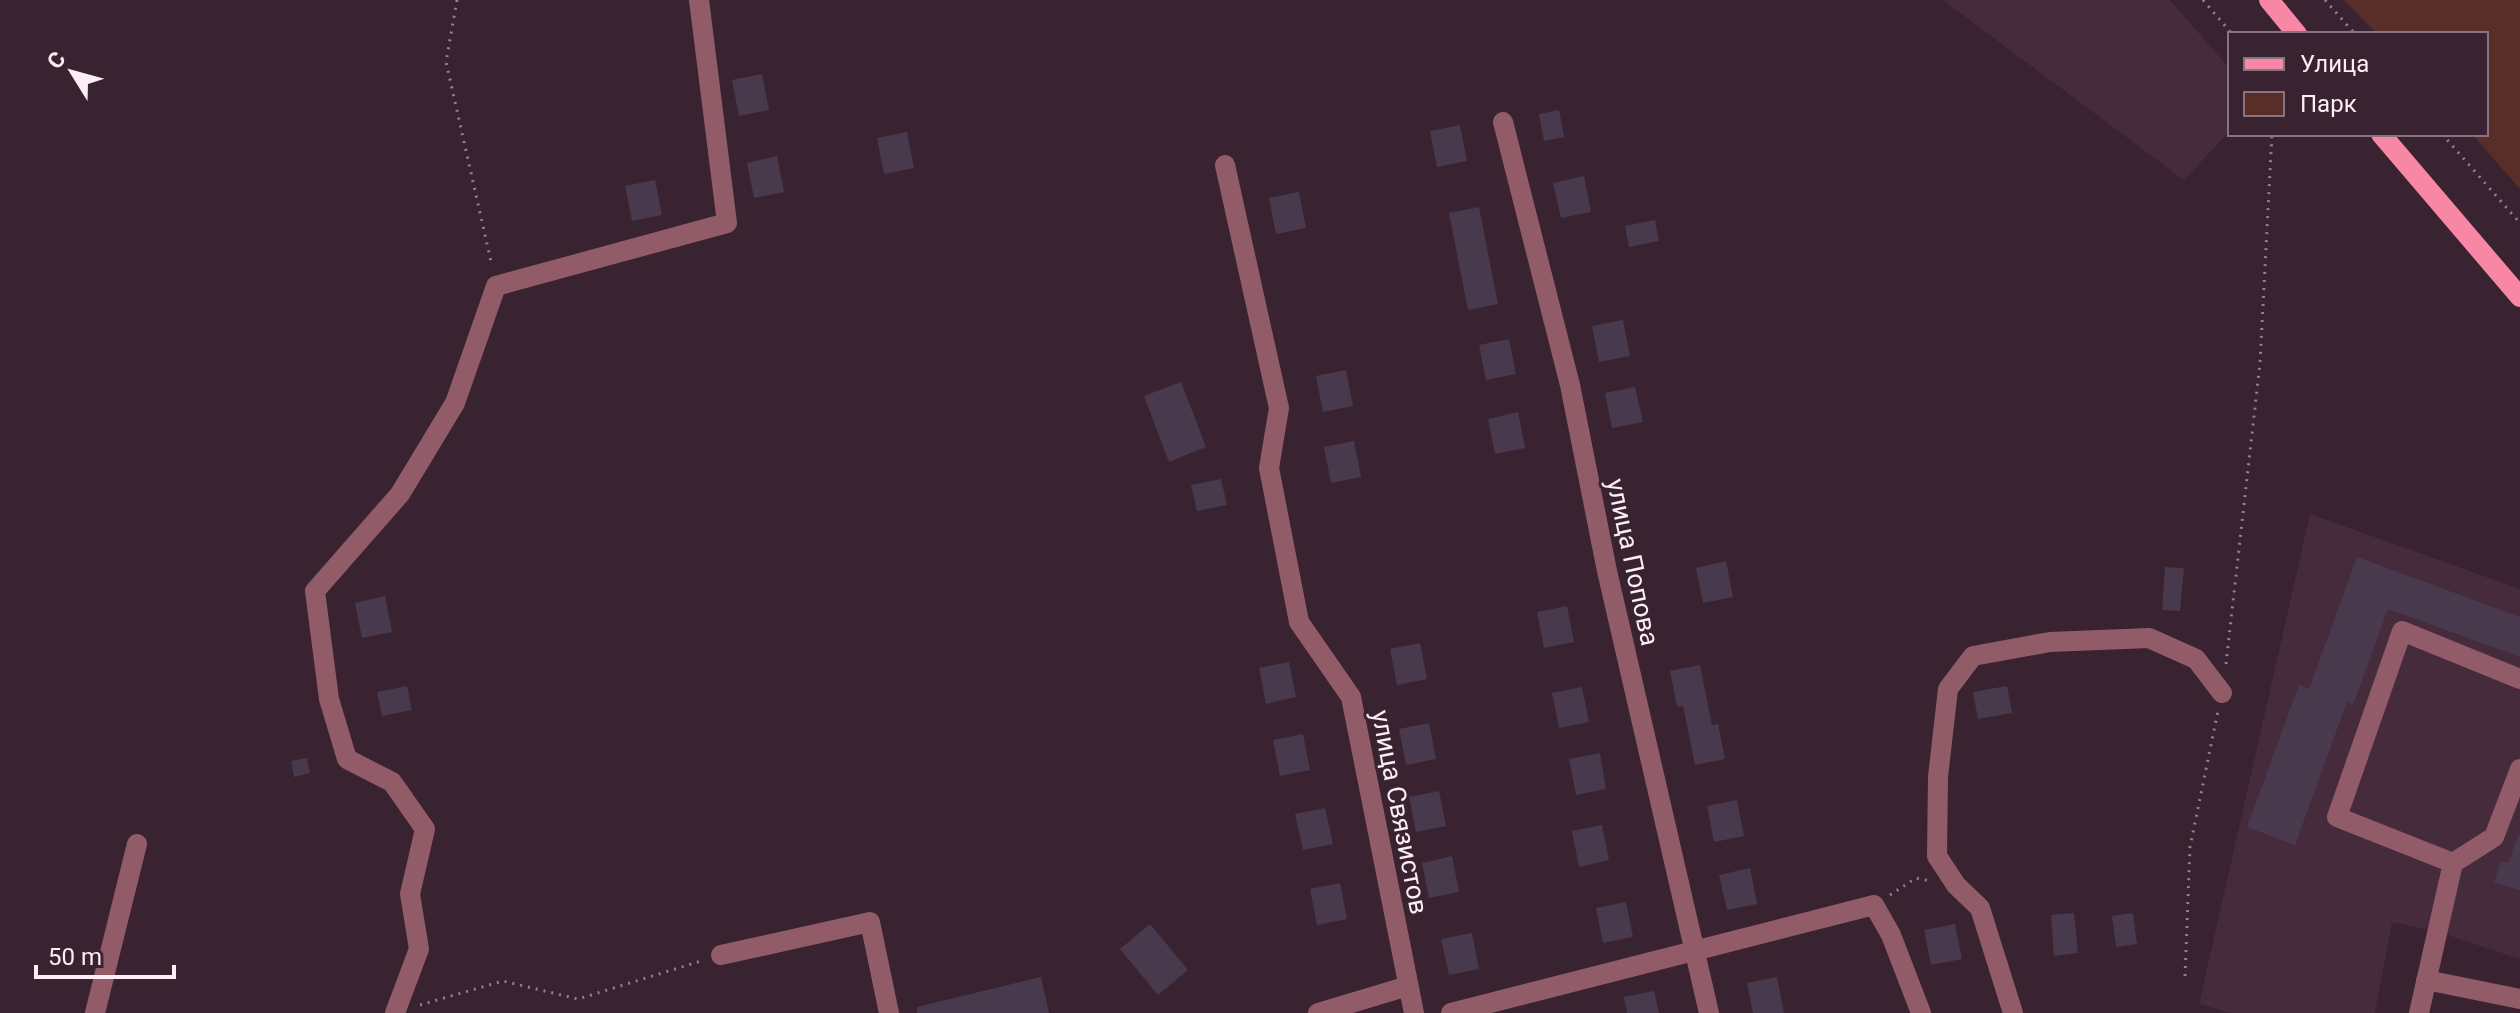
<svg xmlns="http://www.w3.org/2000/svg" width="2520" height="1013" font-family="Roboto,sans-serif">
  <rect width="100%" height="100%" fill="#392331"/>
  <!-- built -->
  <path fill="#462b3d" d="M 1943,0 L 2170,0 L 2230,69 L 2230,131 L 2184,180 Z
    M 2310,514 L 2520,589 L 2520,959 L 2436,931 L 2392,922 L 2375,1013 L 2232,1013 L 2199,1004 Z"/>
  <!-- green -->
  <path fill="#592e29" d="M 2344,0 L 2520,0 L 2520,189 L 2472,134 L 2486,134 L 2486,34 L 2377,34 Z"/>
  <!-- building -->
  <path fill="#48394d" d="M 762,74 L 769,110 L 739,116 L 732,80 Z
    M 1559,110 L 1564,137 L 1544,141 L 1539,114 Z
    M 1460,125 L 1467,161 L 1437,167 L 1430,131 Z
    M 907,132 L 914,168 L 884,174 L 877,138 Z
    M 777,156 L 784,192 L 754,198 L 747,163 Z
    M 1584,176 L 1591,212 L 1561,218 L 1553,183 Z
    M 655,180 L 662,215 L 632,221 L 625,186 Z
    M 1299,192 L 1306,228 L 1276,234 L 1269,198 Z
    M 1479,207 L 1498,304 L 1468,310 L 1449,213 Z
    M 1655,220 L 1659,241 L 1629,247 L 1625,226 Z
    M 1623,320 L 1630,356 L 1599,362 L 1592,326 Z
    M 1509,339 L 1516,374 L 1486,380 L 1479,345 Z
    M 1346,370 L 1353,406 L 1323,412 L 1316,376 Z
    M 1181,382 L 1206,447 L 1169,462 L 1144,396 Z
    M 1635,387 L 1643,422 L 1612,428 L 1605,393 Z
    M 1518,412 L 1525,448 L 1495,454 L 1488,419 Z
    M 1354,441 L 1361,477 L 1331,483 L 1324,447 Z
    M 1221,479 L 1227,505 L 1197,511 L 1191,485 Z
    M 2357,557 L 2520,617 L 2520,657 L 2388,609 L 2353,705 L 2347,702 L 2295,845 L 2247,827 L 2299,685 L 2309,689 Z
    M 1726,561 L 1733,597 L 1703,603 L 1696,568 Z
    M 2165,567 L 2184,568 L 2180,611 L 2162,610 Z
    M 385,596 L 392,632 L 362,638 L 355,603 Z
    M 1567,606 L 1574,642 L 1544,648 L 1537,612 Z
    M 1420,643 L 1427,679 L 1397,685 L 1390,649 Z
    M 1289,662 L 1296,697 L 1266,704 L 1259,668 Z
    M 1700,665 L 1712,725 L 1718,724 L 1725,759 L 1695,765 L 1683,706 L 1677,707 L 1670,671 Z
    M 407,686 L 412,710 L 382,716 L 377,692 Z
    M 2007,686 L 2012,713 L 1978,719 L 1973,692 Z
    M 1582,687 L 1589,722 L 1559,728 L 1552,693 Z
    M 1429,723 L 1436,759 L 1406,765 L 1399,729 Z
    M 1303,734 L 1310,770 L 1280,776 L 1273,740 Z
    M 1600,753 L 1606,789 L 1576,795 L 1569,759 Z
    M 307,758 L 310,773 L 294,777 L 291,761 Z
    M 1439,791 L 1446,826 L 1416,832 L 1409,797 Z
    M 1737,800 L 1744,836 L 1714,842 L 1707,806 Z
    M 1325,808 L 1333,844 L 1303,850 L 1295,814 Z
    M 1602,825 L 1609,860 L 1579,867 L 1572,831 Z
    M 2518,836 L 2520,836 L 2520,890 L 2494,882 L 2501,861 L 2508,863 Z
    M 1452,856 L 1459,892 L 1429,898 L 1422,863 Z
    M 1750,868 L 1757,904 L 1727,910 L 1719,875 Z
    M 1340,883 L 1347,919 L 1317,925 L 1310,889 Z
    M 1626,902 L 1633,937 L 1603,943 L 1596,908 Z
    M 2074,913 L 2078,953 L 2054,956 L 2051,915 Z
    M 2133,913 L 2137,944 L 2116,947 L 2112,916 Z
    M 1150,924 L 1188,970 L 1158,995 L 1120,949 Z
    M 1955,924 L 1962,959 L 1931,965 L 1924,930 Z
    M 1472,933 L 1479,969 L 1449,975 L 1441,939 Z
    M 1041,977 L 1049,1013 L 917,1013 L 917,1007 Z
    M 1777,977 L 1784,1013 L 1753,1013 L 1747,983 Z
    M 1654,991 L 1659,1013 L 1627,1013 L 1624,997 Z"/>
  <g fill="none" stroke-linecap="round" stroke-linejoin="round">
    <!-- path -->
    <path stroke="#94818d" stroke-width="3" stroke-dasharray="2 6" stroke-linecap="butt" d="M 457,0 L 446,62 L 492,266
      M 2203,0 L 2232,34
      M 2325,0 L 2355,34
      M 2442,134 L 2520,223
      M 2226,664 L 2260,363 L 2272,134
      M 1890,895 L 1916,878 L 1930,881
      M 2185,976 L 2190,847 L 2218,711
      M 420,1005 L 503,981 L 578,999 L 701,961"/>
    <!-- minor -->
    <path stroke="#925b68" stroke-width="20" d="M 1503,122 L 1570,385 L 1607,571 L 1709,1013
      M 1225,165 L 1279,408 L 1269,468 L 1299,622 L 1351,697 L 1414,1013
      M 2453,863 L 2337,817 L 2402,631 L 2520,679
      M 721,955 L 870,922 L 889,1013
      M 2426,980 L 2520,999
      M 95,1013 L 137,844
      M 395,1013 L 419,949 L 410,894 L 425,829 L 392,782 L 347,759 L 329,699 L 315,591 L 400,494 L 455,403 L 496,286 L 727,223 L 699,0
      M 1318,1013 L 1408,986
      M 1451,1013 L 1874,905 L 1891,935 L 1921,1013
      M 2013,1013 L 1980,908 L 1956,885 L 1937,856 L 1938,777 L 1948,689 L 1973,656 L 2050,642 L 2149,638 L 2196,659 L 2222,693
      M 2419,1013 L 2453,863 L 2494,837 L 2520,769"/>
    <!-- major -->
    <path stroke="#f787a4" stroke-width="20" d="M 2269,0 L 2297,34
      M 2381,134 L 2520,297"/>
  </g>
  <g text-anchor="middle" stroke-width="6" stroke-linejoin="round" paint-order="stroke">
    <!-- street labels -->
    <g font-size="26" fill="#fcedf6" stroke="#392331">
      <text transform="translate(1633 562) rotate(78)" y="9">улица Попова</text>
      <text transform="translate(1400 812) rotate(79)" y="9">улица Связистов</text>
    </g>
  </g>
  <!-- legend -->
  <rect x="2228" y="32" width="260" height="104" fill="#392331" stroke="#877480" stroke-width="2"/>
  <rect x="2244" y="58" width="40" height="12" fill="#f787a4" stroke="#877480" stroke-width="2"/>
  <text x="2300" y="72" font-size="24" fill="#fcedf6">Улица</text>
  <rect x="2244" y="92" width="40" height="24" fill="#592e29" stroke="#877480" stroke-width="2"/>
  <text x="2300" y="112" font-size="24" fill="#fcedf6">Парк</text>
  <!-- north arrow -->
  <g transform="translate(72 72) rotate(307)" stroke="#392331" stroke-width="6" paint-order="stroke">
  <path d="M0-6L14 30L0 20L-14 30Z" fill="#fcedf6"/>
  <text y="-12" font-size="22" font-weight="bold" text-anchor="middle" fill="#fcedf6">С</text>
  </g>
  <!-- scale -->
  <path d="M36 965v12h138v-12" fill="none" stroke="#fcedf6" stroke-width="4"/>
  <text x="48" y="965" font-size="24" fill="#fcedf6" stroke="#392331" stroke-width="6" paint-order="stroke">50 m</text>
</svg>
